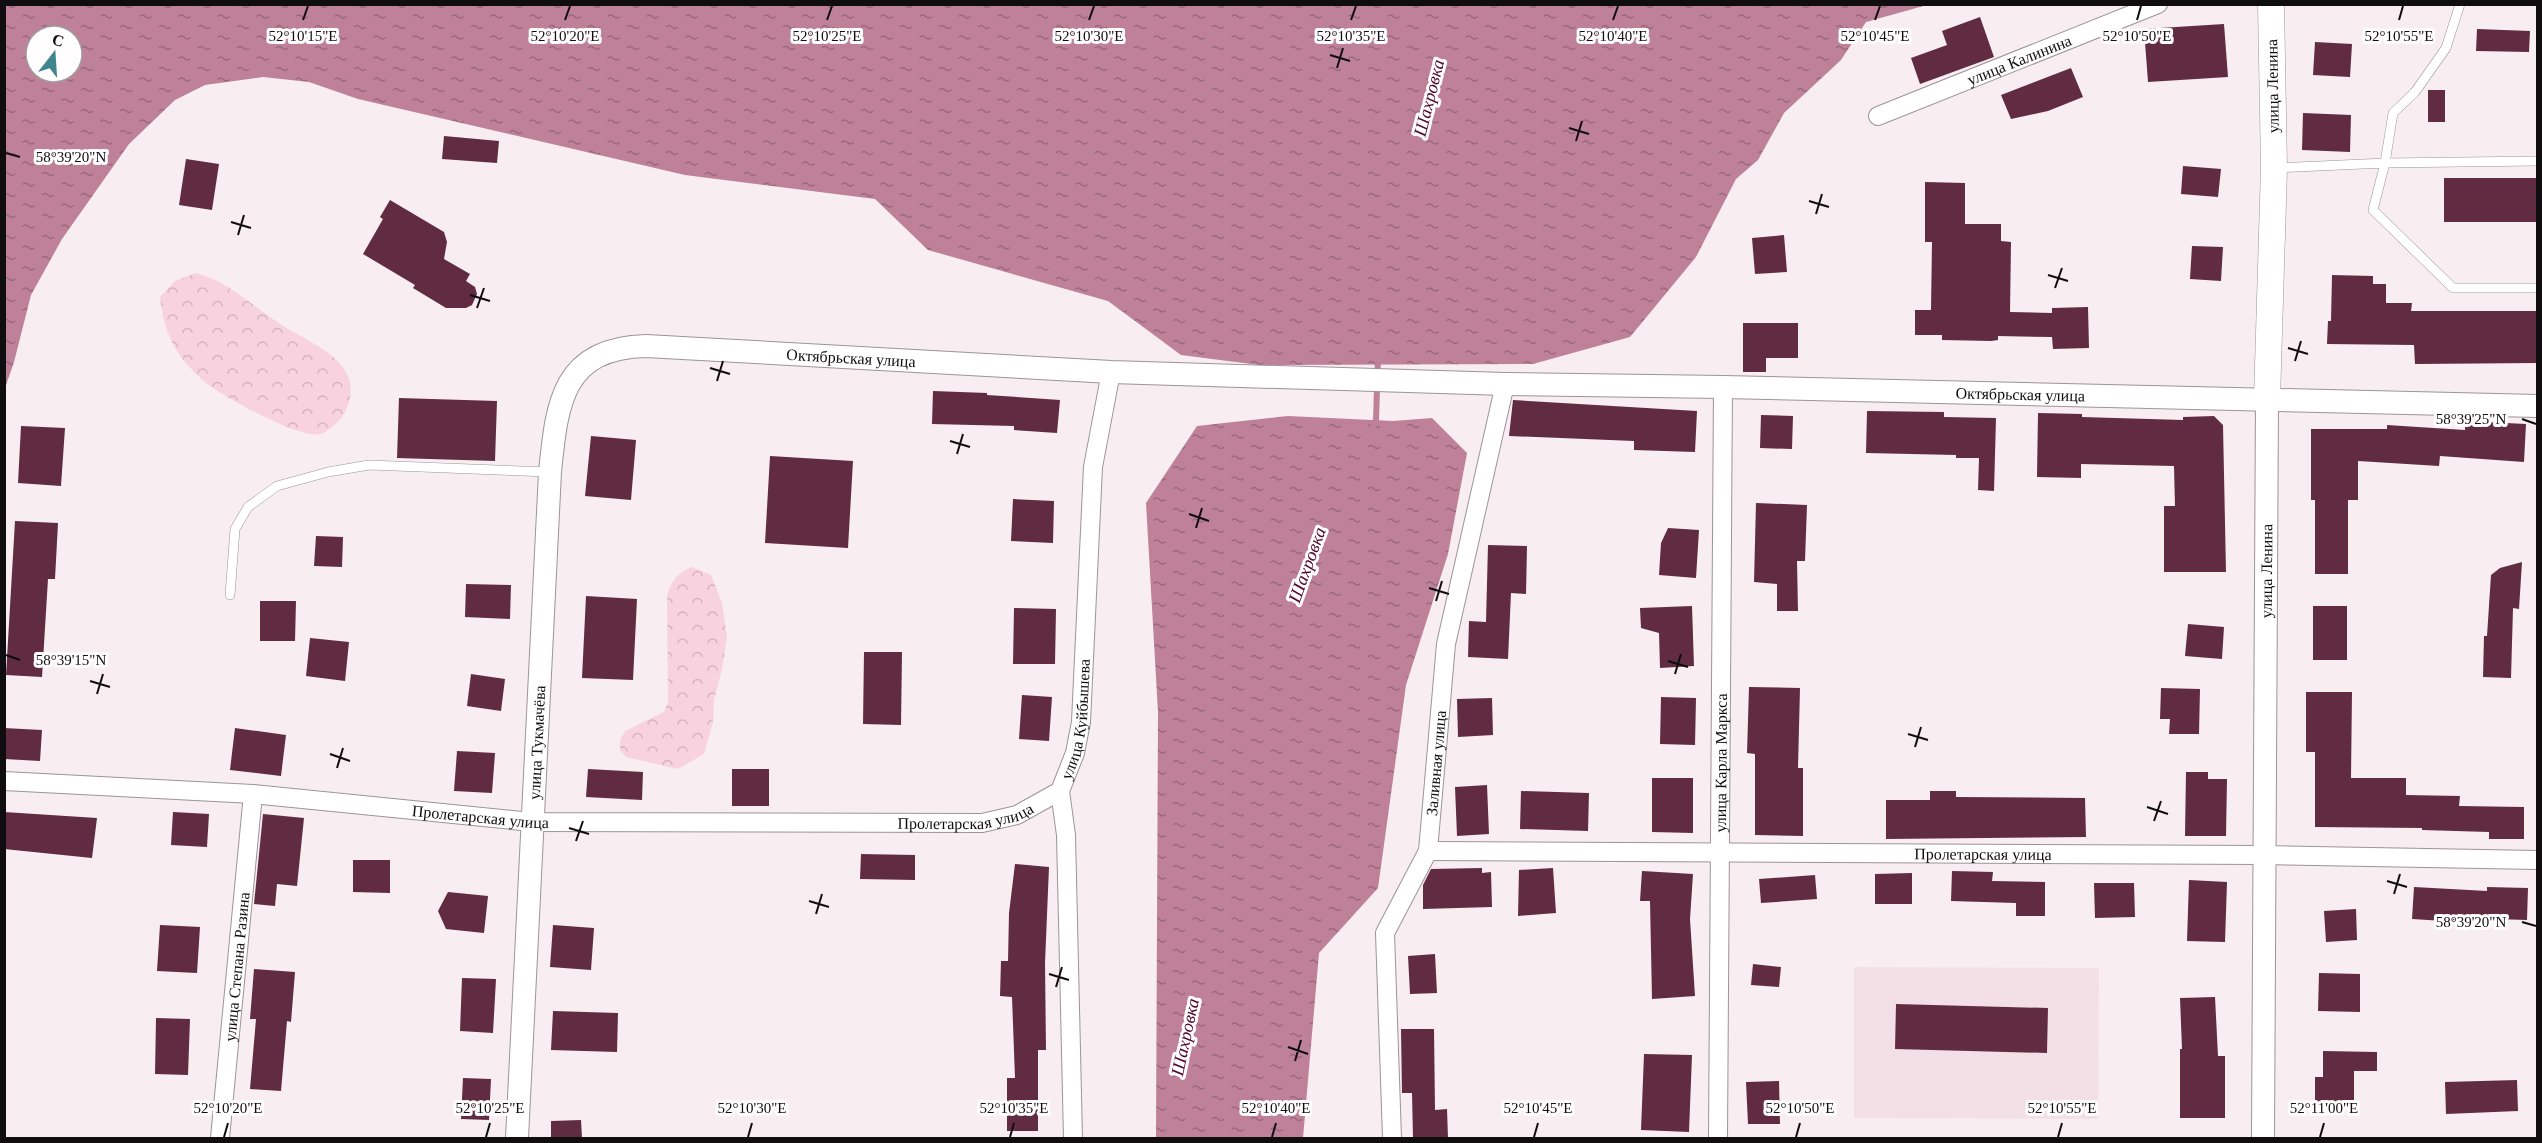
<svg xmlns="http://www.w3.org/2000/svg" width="2542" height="1143" font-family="Georgia,serif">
  <defs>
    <pattern id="forest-crowns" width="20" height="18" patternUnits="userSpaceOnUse" patternTransform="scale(1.5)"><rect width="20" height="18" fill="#f9d2df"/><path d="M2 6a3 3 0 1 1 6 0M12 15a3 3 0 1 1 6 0" fill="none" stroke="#d4b3be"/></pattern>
    <pattern id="water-ripples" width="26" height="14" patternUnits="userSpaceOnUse" patternTransform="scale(1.5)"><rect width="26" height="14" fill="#be8197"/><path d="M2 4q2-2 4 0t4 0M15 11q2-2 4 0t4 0" fill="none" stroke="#99687a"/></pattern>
  </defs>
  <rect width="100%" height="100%" fill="#f8edf0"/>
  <!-- built -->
  <path fill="#f3e0e6" d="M 1854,967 L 2099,968 L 2098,1119 L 1854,1118 Z"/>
  <!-- forest -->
  <path fill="url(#forest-crowns)" d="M 196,273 C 231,282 257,311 288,329 C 319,347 366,366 346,410 C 343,418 330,431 320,434 C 301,440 227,398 210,386 C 200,379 188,366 181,357 C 168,339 162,318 160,297 L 175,281 Z
    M 692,567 L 711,575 L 722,603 L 727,637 L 722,669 L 714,700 L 713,722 L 704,754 L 678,769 L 626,757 L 620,750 L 620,740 L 625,731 L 664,712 L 668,702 L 667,597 C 670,582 678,572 692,567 Z"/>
  <!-- water -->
  <path fill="url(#water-ripples)" fill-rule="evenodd" d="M 5,4 L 1927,4 L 1927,5 L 1866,22 L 1841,60 L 1784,113 L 1758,160 L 1736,179 L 1696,257 L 1630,337 L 1533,364 L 1259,365 L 1181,355 L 1108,301 L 928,250 L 875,199 L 685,175 L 358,99 L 309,82 L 263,77 L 205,85 L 175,100 L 129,144 L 62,239 L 31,295 L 14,362 L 5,388 ZM 36,36 L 72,36 L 72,72 L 36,72 Z
    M 1288,416 L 1393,421 L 1432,418 L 1467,453 L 1448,554 L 1406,685 L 1378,888 L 1319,953 L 1303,1138 L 1156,1138 L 1158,712 L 1146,503 L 1197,426 Z"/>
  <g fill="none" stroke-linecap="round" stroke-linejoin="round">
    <!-- stream -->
    <path stroke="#be8197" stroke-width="6" d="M 1373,427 L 1376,420 L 1378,357"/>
  </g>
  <!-- building -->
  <path fill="#612c41" d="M 1980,17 L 1994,57 L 1920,84 L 1911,58 L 1947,45 L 1942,31 Z
    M 2224,24 L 2228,77 L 2148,82 L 2144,29 Z
    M 2477,29 L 2530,31 L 2529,52 L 2476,51 Z
    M 2315,42 L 2352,44 L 2350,77 L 2313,75 Z
    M 2071,68 L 2083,97 L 2048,111 L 2011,119 L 2001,95 Z
    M 2428,90 L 2445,90 L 2445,122 L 2428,122 Z
    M 2303,113 L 2351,115 L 2350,152 L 2302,150 Z
    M 444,136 L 499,141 L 497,163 L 442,159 Z
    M 186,159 L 219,164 L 212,210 L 179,205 Z
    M 2183,166 L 2221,169 L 2218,197 L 2181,194 Z
    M 2444,178 L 2538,178 L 2538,222 L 2444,222 Z
    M 1925,182 L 1965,183 L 1965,224 L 2001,224 L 2001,241 L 2011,242 L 2010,312 L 2052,313 L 2052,308 L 2088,307 L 2089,348 L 2053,349 L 2052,337 L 1998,336 L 1998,340 L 1991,341 L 1942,340 L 1942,335 L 1915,335 L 1915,310 L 1931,310 L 1932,242 L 1925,242 Z
    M 390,200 L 444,232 L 447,242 L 444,259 L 470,274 L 466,281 L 475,287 L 477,294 L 472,305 L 466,308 L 446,308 L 413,288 L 415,285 L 363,254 L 383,219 L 380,217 Z
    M 1784,235 L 1787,272 L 1755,274 L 1752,238 Z
    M 2192,246 L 2223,247 L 2221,281 L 2190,279 Z
    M 2332,275 L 2373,276 L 2373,284 L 2386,284 L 2386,303 L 2412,303 L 2411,311 L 2538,311 L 2538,363 L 2415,364 L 2414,345 L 2327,344 L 2328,321 L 2331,321 Z
    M 1743,323 L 1798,323 L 1798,358 L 1766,358 L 1766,372 L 1743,372 Z
    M 933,391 L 987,393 L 987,395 L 1060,400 L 1057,433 L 1014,430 L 1014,426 L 932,424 Z
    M 399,398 L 497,401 L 495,461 L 397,458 Z
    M 1513,400 L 1697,411 L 1695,452 L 1634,450 L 1634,441 L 1509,436 Z
    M 1867,411 L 1944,412 L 1944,417 L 1996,418 L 1994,491 L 1978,490 L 1979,458 L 1956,458 L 1956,455 L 1866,453 Z
    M 2038,413 L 2082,414 L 2082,417 L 2183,420 L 2183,417 L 2214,416 L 2223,425 L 2226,572 L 2164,572 L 2164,506 L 2175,506 L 2174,466 L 2081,464 L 2081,478 L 2037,477 Z
    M 1761,415 L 1793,416 L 1792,449 L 1760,448 Z
    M 2465,421 L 2526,424 L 2524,462 L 2440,456 L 2439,466 L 2358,461 L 2358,500 L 2348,500 L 2348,574 L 2315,574 L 2315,500 L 2311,500 L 2311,429 L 2387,429 L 2387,425 L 2465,430 Z
    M 21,426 L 65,428 L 61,486 L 18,483 Z
    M 591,436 L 636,440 L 631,500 L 585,496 Z
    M 770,456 L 853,461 L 848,548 L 765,543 Z
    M 1013,499 L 1054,501 L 1053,543 L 1011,541 Z
    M 1756,503 L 1807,505 L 1805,561 L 1797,561 L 1798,611 L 1777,611 L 1777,584 L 1754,582 Z
    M 15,521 L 58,523 L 55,579 L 48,579 L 42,677 L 6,675 Z
    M 1668,528 L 1699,530 L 1696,578 L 1659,575 L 1661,543 Z
    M 316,536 L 343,537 L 342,567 L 314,566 Z
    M 1488,545 L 1527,546 L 1526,594 L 1511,593 L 1508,659 L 1468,657 L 1469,621 L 1486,622 Z
    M 2522,562 L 2519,609 L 2513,608 L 2511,678 L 2483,677 L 2484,636 L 2487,636 L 2491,575 L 2500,568 Z
    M 466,584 L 511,585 L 510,619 L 465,617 Z
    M 586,596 L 637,599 L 633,680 L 582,678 Z
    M 260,601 L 296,601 L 295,641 L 260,641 Z
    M 1692,606 L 1694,666 L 1660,668 L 1659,633 L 1641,628 L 1640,608 Z
    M 2313,606 L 2347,606 L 2347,660 L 2313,660 Z
    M 1014,608 L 1056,609 L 1055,664 L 1013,664 Z
    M 2188,624 L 2224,627 L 2222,659 L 2185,656 Z
    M 310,638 L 349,642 L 345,681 L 306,676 Z
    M 864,652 L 902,652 L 901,725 L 863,724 Z
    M 471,674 L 505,679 L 501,711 L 467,706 Z
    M 1749,687 L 1800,688 L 1798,768 L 1803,768 L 1803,836 L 1755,835 L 1755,754 L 1747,753 Z
    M 2161,688 L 2200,689 L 2199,734 L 2169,734 L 2170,719 L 2160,719 Z
    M 2306,692 L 2352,692 L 2351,778 L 2406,778 L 2406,795 L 2460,796 L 2459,806 L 2524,807 L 2524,839 L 2489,839 L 2489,832 L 2422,830 L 2422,828 L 2315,827 L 2315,752 L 2306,752 Z
    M 1022,695 L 1052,697 L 1049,741 L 1019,739 Z
    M 1661,697 L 1696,698 L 1695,745 L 1660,744 Z
    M 1492,698 L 1493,735 L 1458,737 L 1457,699 Z
    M 4,728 L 42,730 L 40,761 L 4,759 Z
    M 235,728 L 286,735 L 281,776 L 230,770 Z
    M 457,751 L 495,753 L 492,793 L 454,791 Z
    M 588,769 L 643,772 L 642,800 L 586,797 Z
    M 732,769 L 769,769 L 769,806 L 732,806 Z
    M 2186,772 L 2208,772 L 2208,779 L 2227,779 L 2226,836 L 2185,836 Z
    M 1652,778 L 1693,778 L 1693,833 L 1652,832 Z
    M 1487,785 L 1489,834 L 1457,836 L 1455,787 Z
    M 1521,791 L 1589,793 L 1588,831 L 1520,829 Z
    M 1930,791 L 1956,791 L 1956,797 L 2085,798 L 2086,837 L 1886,839 L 1886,800 L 1930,800 Z
    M 4,812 L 97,818 L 92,858 L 4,849 Z
    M 173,812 L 209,814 L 207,847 L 171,845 Z
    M 263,814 L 304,818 L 297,886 L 277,884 L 275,906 L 254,904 Z
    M 861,854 L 915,855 L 915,880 L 860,879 Z
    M 353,860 L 390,860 L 390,893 L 353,892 Z
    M 1015,864 L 1049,867 L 1045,963 L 1046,1050 L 1038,1050 L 1038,1131 L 1007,1131 L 1007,1078 L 1015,1078 L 1012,997 L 1000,996 L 1001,961 L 1008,961 L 1009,913 Z
    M 1482,868 L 1482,873 L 1491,872 L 1492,907 L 1423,909 L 1423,885 L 1431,869 Z
    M 1553,868 L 1556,913 L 1518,916 L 1519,870 Z
    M 1642,871 L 1693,874 L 1690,919 L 1695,996 L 1652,999 L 1650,901 L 1640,901 Z
    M 1952,871 L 1993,872 L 1992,881 L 2045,882 L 2045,916 L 2016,916 L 2016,903 L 1951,901 Z
    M 1912,873 L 1912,904 L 1875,904 L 1875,874 Z
    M 1815,875 L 1817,899 L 1761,903 L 1759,879 Z
    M 2189,880 L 2227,882 L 2225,942 L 2187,941 Z
    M 2094,883 L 2134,883 L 2135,917 L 2095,918 Z
    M 2414,887 L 2487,891 L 2487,887 L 2528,888 L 2527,920 L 2460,918 L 2460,922 L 2412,919 Z
    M 448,892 L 488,896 L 484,933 L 446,929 L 438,911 Z
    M 2356,909 L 2357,940 L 2326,942 L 2324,911 Z
    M 160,925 L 200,927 L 197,973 L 157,971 Z
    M 553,925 L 594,928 L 591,970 L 550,967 Z
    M 1435,954 L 1437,993 L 1410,994 L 1408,956 Z
    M 1753,964 L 1781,967 L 1779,987 L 1751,985 Z
    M 254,969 L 295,972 L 291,1022 L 287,1021 L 281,1091 L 250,1089 L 256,1019 L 250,1019 Z
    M 2319,973 L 2360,974 L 2360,1012 L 2318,1011 Z
    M 462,978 L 496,979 L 493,1033 L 460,1031 Z
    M 2215,997 L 2218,1056 L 2225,1056 L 2225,1118 L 2180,1118 L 2180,1049 L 2182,1049 L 2180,998 Z
    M 1896,1004 L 2048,1008 L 2047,1053 L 1895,1049 Z
    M 553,1011 L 618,1013 L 617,1052 L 551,1050 Z
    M 156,1018 L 190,1019 L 188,1075 L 155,1074 Z
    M 1401,1029 L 1434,1029 L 1435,1110 L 1447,1109 L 1448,1138 L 1413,1138 L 1412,1093 L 1402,1093 Z
    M 2323,1051 L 2377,1052 L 2377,1071 L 2354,1071 L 2354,1106 L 2315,1106 L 2315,1077 L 2323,1077 Z
    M 1644,1054 L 1692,1055 L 1689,1132 L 1641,1130 Z
    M 463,1078 L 491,1079 L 489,1120 L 461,1119 Z
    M 2517,1080 L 2518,1111 L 2446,1114 L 2445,1082 Z
    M 1779,1081 L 1780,1124 L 1748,1124 L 1746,1082 Z
    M 581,1120 L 582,1138 L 551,1138 L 551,1121 Z"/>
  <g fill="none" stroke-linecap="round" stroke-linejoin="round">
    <defs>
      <path id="service" d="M 2460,4 L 2446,48 L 2415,92 L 2393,113 L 2385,163 L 2373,210 L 2453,288 L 2538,288
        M 2276,168 L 2385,163 L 2538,161
        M 230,595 L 235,529 L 248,507 L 277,486 L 328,472 L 369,465 L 549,472"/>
      <g id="minor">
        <path id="s1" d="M 1878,116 L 2158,4"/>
        <path id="s2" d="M 4,781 L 253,794 L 532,822 L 982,823 L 1017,815 L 1060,791"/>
        <path id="s3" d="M 1428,851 L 2264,855 L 2538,860"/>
        <path id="s4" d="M 220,1138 L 253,794"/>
        <path id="s5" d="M 1073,1138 L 1066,835 L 1060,791 L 1075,753 L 1081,722 L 1093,467 L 1111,372"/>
        <path id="s6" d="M 1392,1138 L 1385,933 L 1428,851 L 1446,644 L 1505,384"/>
        <path id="s7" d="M 1718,1138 L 1723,387"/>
      </g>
      <g id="tertiary">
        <path id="s8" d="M 517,1138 L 550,472 C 557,403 562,348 646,346 L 1111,372 L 1505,384 L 1723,387 L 2538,406"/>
        <path id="s9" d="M 2263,1138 L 2267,399"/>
      </g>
      <path id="secondary" d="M 2267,399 L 2274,168 L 2271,4"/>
    </defs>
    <!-- service casing -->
    <use href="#service" stroke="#9d9497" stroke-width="10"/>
    <!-- minor casing -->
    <use href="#minor" stroke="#9d9497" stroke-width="20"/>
    <!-- tertiary casing -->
    <use href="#tertiary" stroke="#9d9497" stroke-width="24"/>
    <!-- secondary casing -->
    <use href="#secondary" stroke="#9d9497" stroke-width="27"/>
    <!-- service -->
    <use href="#service" stroke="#fff" stroke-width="9"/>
    <!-- minor -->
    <use href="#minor" stroke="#fff" stroke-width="18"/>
    <!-- tertiary -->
    <use href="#tertiary" stroke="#fff" stroke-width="22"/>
    <!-- secondary -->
    <use href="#secondary" stroke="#fff" stroke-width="26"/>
  </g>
  <!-- ticks -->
  <path fill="none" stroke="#100d0e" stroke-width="2" d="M 303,20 L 308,6M 565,20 L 570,6M 827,20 L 832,6M 1089,20 L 1094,6M 1351,20 L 1356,6M 1613,20 L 1618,6M 1875,20 L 1880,6M 2137,20 L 2141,6M 2399,20 L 2403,6M 1330,55 L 1350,61M 1337,68 L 1343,48M 1569,128 L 1589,134M 1576,141 L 1582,121M 6,153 L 20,157M 1809,201 L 1829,207M 1816,214 L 1822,194M 231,222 L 251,228M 238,235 L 244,215M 2048,275 L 2068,281M 2055,288 L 2062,268M 470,295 L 490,301M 477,308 L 484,288M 2288,348 L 2308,354M 2295,361 L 2301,341M 710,368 L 730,374M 717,381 L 723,361M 2522,419 L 2536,424M 950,441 L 970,447M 957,454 L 963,434M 1189,514 L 1209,521M 1196,528 L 1202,508M 1429,588 L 1449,594M 1436,601 L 1442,581M 6,655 L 20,660M 1668,661 L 1688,667M 1675,674 L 1681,654M 90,681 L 110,687M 97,694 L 103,674M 1908,734 L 1928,740M 1915,747 L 1921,727M 330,754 L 350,761M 337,768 L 343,748M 2147,807 L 2168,814M 2154,821 L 2161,801M 569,828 L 589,834M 576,841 L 583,821M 2387,881 L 2407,887M 2394,894 L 2400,874M 809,901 L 829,907M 816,914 L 822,894M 2522,922 L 2536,926M 1049,974 L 1069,980M 1056,987 L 1062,967M 1288,1047 L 1308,1054M 1295,1061 L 1301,1040M 224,1137 L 228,1123M 486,1137 L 490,1123M 748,1137 L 752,1123M 1010,1137 L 1014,1123M 1272,1137 L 1276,1123M 1534,1137 L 1538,1123M 1796,1137 L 1800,1123M 2058,1137 L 2062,1123M 2320,1137 L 2324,1123"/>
  <g text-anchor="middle" stroke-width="6" stroke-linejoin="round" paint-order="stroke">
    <!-- street labels -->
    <g font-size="16" fill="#100d0e" stroke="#fffdfe">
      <text dy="6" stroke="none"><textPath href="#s1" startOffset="152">улица Калинина</textPath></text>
      <text transform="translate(2272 86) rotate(-91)" y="6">улица Ленина</text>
      <text dy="6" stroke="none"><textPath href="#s8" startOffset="1053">Октябрьская улица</textPath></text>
      <text dy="6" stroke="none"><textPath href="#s8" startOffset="2223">Октябрьская улица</textPath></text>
      <text dy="6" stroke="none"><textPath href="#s9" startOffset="567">улица Ленина</textPath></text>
      <text dy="6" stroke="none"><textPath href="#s5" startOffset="422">улица Куйбышева</textPath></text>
      <text dy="6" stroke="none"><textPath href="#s8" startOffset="396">улица Тукмачёва</textPath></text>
      <text dy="6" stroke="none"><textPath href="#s6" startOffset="386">Заливная улица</textPath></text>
      <text dy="6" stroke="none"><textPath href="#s7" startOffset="375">улица Карла Маркса</textPath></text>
      <text dy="6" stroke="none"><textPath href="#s2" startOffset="964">Пролетарская улица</textPath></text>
      <text dy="6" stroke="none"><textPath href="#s2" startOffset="478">Пролетарская улица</textPath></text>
      <text dy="6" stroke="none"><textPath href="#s3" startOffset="555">Пролетарская улица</textPath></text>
      <text dy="6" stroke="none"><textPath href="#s4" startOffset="172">улица Степана Разина</textPath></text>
    </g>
    <!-- water labels -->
    <g font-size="18" font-style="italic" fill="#51052c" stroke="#fffdfe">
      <text transform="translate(1429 98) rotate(-76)" y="6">Шахровка</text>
      <text transform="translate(1307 565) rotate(-70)" y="6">Шахровка</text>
      <text transform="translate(1185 1037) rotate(-78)" y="6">Шахровка</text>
    </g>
  </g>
  <g font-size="15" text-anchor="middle" fill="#100d0e" stroke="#fffdfe" stroke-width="6" stroke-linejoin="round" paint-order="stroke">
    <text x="303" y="41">52°10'15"E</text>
    <text x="565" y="41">52°10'20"E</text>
    <text x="827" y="41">52°10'25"E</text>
    <text x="1089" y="41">52°10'30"E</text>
    <text x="1351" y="41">52°10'35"E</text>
    <text x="1613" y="41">52°10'40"E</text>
    <text x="1875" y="41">52°10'45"E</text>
    <text x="2137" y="41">52°10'50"E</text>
    <text x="2399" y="41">52°10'55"E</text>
    <text x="71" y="162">58°39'20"N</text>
    <text x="2471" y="424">58°39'25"N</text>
    <text x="71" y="665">58°39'15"N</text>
    <text x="2471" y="927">58°39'20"N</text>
    <text x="228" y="1113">52°10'20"E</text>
    <text x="490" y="1113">52°10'25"E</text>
    <text x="752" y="1113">52°10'30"E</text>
    <text x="1014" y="1113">52°10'35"E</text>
    <text x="1276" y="1113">52°10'40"E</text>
    <text x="1538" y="1113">52°10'45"E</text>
    <text x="1800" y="1113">52°10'50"E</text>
    <text x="2062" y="1113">52°10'55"E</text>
    <text x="2324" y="1113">52°11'00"E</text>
  </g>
  <!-- border -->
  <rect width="2542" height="1143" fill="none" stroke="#100d0e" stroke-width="12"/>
  <!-- north arrow -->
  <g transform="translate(54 54) rotate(17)"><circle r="28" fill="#fffdfe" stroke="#9f9d9e" stroke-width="1.5"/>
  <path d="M0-4.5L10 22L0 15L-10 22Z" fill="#3e858e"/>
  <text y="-9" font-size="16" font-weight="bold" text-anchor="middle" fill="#100d0e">С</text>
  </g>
</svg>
